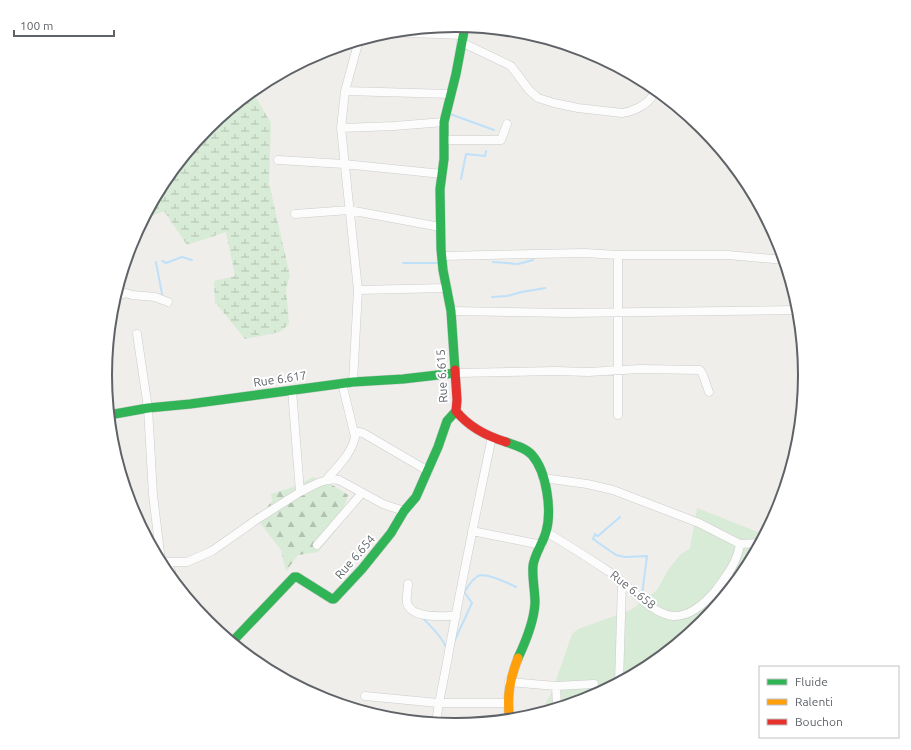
<svg xmlns="http://www.w3.org/2000/svg" width="911" height="750" font-family="Ubuntu,sans-serif">
  <defs>
    <pattern id="forest-firs" width="22" height="20" patternUnits="userSpaceOnUse"><rect width="22" height="20" fill="#d8ebd6"/><path d="M5 1l3.5 6h-7zM16 11l3.5 6h-7z" fill="#b2c2b1"/></pattern>
    <pattern id="wetland-marsh" width="20" height="14" patternUnits="userSpaceOnUse"><rect width="20" height="14" fill="#d8ebd6"/><path d="M1 5h8M5 5V1M11 12h8M15 12V8" fill="none" stroke="#b2c2b1"/></pattern>
  </defs>
  <rect width="100%" height="100%" fill="#efeeea"/>
  <!-- green -->
  <path fill="#d8ebd6" d="M 697,508 L 765,535 L 746,570 L 703,623 L 650,666 L 589,698 L 540,713 L 552,692 L 572,634 L 578,629 L 631,610 L 657,590 L 668,570 L 680,555 L 690,548 Z"/>
  <!-- forest -->
  <path fill="url(#forest-firs)" d="M 313,477 L 334,486 L 348,495 L 336,530 L 318,552 L 298,555 L 286,571 L 281,550 L 254,515 L 265,510 L 272,501 L 271,494 L 299,485 Z"/>
  <!-- wetland -->
  <path fill="url(#wetland-marsh)" d="M 252,91 L 271,123 L 269,183 L 290,276 L 286,288 L 289,324 L 280,332 L 245,339 L 215,302 L 214,281 L 235,276 L 226,232 L 187,245 L 164,211 L 144,219 L 165,180 L 208,127 Z"/>
  <g fill="none" stroke-linecap="round" stroke-linejoin="round">
    <!-- stream -->
    <path stroke="#bfe0f9" stroke-width="2" d="M 450,114 L 494,130
      M 461,179 L 466,154 L 485,156 L 486,151
      M 162,261 L 166,263 L 182,257 L 192,260
      M 156,262 L 162,294
      M 493,262 L 518,264 L 533,260
      M 403,263 L 440,263
      M 492,297 L 507,296 L 522,292 L 545,288
      M 115,417 L 117,444
      M 620,517 L 598,536 L 597,536 L 595,534 L 593,539 L 616,555 L 625,557 L 647,556 L 642,595
      M 422,617 C 430,626 441,635 446,647
      M 454,642 L 472,603 L 465,593 L 465,591 C 468,586 473,579 478,576 C 486,572 508,583 516,587"/>
    <defs>
      <path id="street" d="M 386,32 L 462,35
        M 461,42 L 511,66 L 529,90 L 538,98 L 554,103 L 578,108 L 622,113 C 631,112 645,106 651,98 C 654,95 653,90 652,86
        M 345,91 L 451,94
        M 341,128 L 394,126 L 444,122
        M 444,140 L 501,140 L 507,124
        M 278,160 L 344,164 L 442,174
        M 295,214 L 349,210 L 440,227
        M 442,256 L 585,253 L 618,255 L 728,255 L 785,260
        M 358,290 L 447,288
        M 115,297 L 126,293 L 132,295 L 155,297 L 168,302
        M 451,311 L 567,313 L 799,310
        M 137,334 L 148,408 L 153,495 L 161,561
        M 455,373 L 556,371 L 588,372 L 640,369 L 700,370 L 703,375 L 709,392
        M 353,382 L 358,290 L 341,128 L 345,91 L 359,40
        M 618,415 L 618,255
        M 354,431 L 363,433 L 428,471
        M 543,478 L 587,484 L 613,490 L 699,523 L 740,544 L 761,543
        M 326,480 C 337,467 351,455 355,437 L 342,383
        M 300,492 C 312,486 325,477 339,480 L 383,504 L 404,511
        M 472,531 L 542,545
        M 546,532 C 568,545 590,559 611,573 C 628,585 651,614 673,616 C 690,617 706,602 716,590 C 727,575 737,563 740,544
        M 317,545 L 362,493
        M 163,561 L 167,562 L 171,571 L 172,578
        M 167,562 L 187,562 L 212,551 L 256,520 L 300,492 L 292,390
        M 725,578 L 739,578
        M 408,584 C 408,590 406,597 407,603 C 411,619 443,616 456,616
        M 509,682 L 556,686 L 594,684
        M 619,683 L 622,582
        M 556,686 L 557,708
        M 365,696 L 438,703 L 506,703
        M 436,723 C 439,699 445,675 449,651 C 462,580 477,508 492,437"/>
      <path id="fast" d="M 455,370 L 451,311 L 443,270 L 441,249 L 440,189 L 444,159 L 444,122 L 456,74 L 465,26
        M 109,415 L 148,408 L 190,404 L 353,382 L 403,379 L 455,373
        M 506,442 C 515,445 526,448 532,455 C 547,472 552,511 546,532 C 543,543 534,555 533,566 C 532,578 535,590 535,603 C 534,622 526,641 518,658
        M 232,642 L 294,577 L 297,577 L 332,599 L 334,599 L 362,569 L 391,533 L 404,511 L 416,497 L 438,447 L 447,421 L 456,411"/>
      <path id="slow" d="M 510,720 C 506,698 510,679 518,658"/>
      <path id="jam" d="M 455,370 L 457,400 L 456,411 C 469,427 486,436 506,442"/>
    </defs>
    <!-- street casing -->
    <use href="#street" stroke="#cbcccc" stroke-width="9"/>
    <!-- fast casing -->
    <use href="#fast" stroke="#cacacb" stroke-width="10"/>
    <!-- slow casing -->
    <use href="#slow" stroke="#cacacb" stroke-width="10"/>
    <!-- jam casing -->
    <use href="#jam" stroke="#cacacb" stroke-width="10"/>
    <!-- street -->
    <use href="#street" stroke="#fdfcfc" stroke-width="8"/>
    <!-- fast -->
    <use href="#fast" stroke="#30b455" stroke-width="9"/>
    <!-- slow -->
    <use href="#slow" stroke="#ff9f0a" stroke-width="9"/>
    <!-- jam -->
    <use href="#jam" stroke="#e5322d" stroke-width="9"/>
  </g>
  <g text-anchor="middle" stroke-width="4" stroke-linejoin="round" paint-order="stroke">
    <!-- street labels -->
    <g font-size="12" fill="#5f6368" stroke="#fff">
      <text transform="translate(442 376) rotate(-93)" y="4">Rue 6.615</text>
      <text transform="translate(280 379) rotate(-8)" y="4">Rue 6.617</text>
      <text transform="translate(355 557) rotate(-49)" y="4">Rue 6.654</text>
      <text transform="translate(633 590) rotate(38)" y="4">Rue 6.658</text>
    </g>
  </g>
  <!-- crop -->
  <path d="M0 0H911V750H0ZM112 375a343 343 0 1 1 686 0a343 343 0 1 1-686 0Z" fill="#fff" fill-rule="evenodd"/>
  <path fill="none" stroke="#5f6368" stroke-width="2" d="M112 375a343 343 0 1 1 686 0a343 343 0 1 1-686 0Z"/>
  <!-- legend -->
  <rect x="759" y="666" width="140" height="72" fill="#ffffff" stroke="#bfc1c3"/>
  <rect x="767" y="679" width="20" height="6" fill="#30b455" stroke="#bfc1c3"/>
  <text x="795" y="686" font-size="12" fill="#5f6368">Fluide</text>
  <rect x="767" y="699" width="20" height="6" fill="#ff9f0a" stroke="#bfc1c3"/>
  <text x="795" y="706" font-size="12" fill="#5f6368">Ralenti</text>
  <rect x="767" y="719" width="20" height="6" fill="#e5322d" stroke="#bfc1c3"/>
  <text x="795" y="726" font-size="12" fill="#5f6368">Bouchon</text>
  <!-- scale -->
  <path d="M14 30v6h100v-6" fill="none" stroke="#5f6368" stroke-width="2"/>
  <text x="20" y="30" font-size="12" fill="#5f6368" stroke="#ffffff" stroke-width="3" paint-order="stroke">100 m</text>
</svg>
